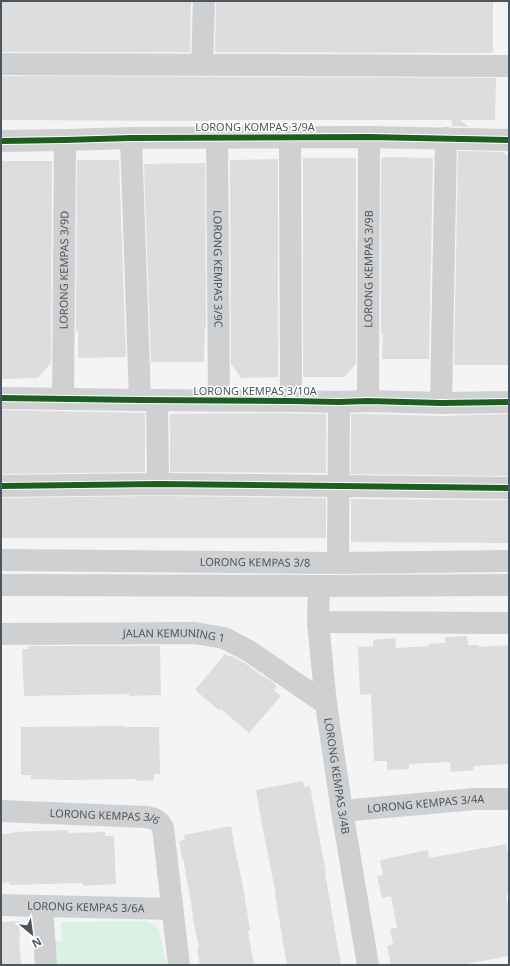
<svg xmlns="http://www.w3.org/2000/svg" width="510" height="966" font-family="'Noto Sans',sans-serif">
  <rect width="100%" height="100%" fill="#f4f4f4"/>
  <!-- green -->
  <path fill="#d9f2e3" d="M 145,921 L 154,924 L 159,930 L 167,965 L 53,965 L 51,942 L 62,941 L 61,922 Z"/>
  <!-- building -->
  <path fill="#ddddde" d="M 1,1 L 191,1 L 190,52 L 1,52 Z
    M 216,1 L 493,1 L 493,53 L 215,52 Z
    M 1,76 L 496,78 L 495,120 L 460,120 L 469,127 L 452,126 L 452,120 L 209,120 L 209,121 L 1,120 Z
    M 458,151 L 503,152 L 509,157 L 509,365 L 454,365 Z
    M 384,157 L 433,158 L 429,359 L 382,359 L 383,333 L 381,335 L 381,158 L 384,158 Z
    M 303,158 L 356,158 L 356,364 L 344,377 L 303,377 Z
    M 278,159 L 278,377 L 241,378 L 231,364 L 230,160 Z
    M 77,160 L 119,160 L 126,357 L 78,358 L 78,330 L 76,333 Z
    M 1,161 L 52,161 L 51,363 L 38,378 L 1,379 Z
    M 205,163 L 206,328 L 205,326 L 204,362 L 151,362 L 144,164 Z
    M 1,410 L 145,413 L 145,472 L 1,474 Z
    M 269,413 L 326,414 L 326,473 L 170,472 L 170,414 Z
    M 351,414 L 368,414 L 441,416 L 509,414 L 509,476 L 351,474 Z
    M 158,496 L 326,498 L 326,538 L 1,538 L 1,498 Z
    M 351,499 L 509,500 L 509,543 L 351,542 Z
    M 467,636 L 468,645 L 479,645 L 479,647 L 509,645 L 509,764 L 473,766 L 474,770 L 451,772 L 450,762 L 409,764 L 409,769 L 387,770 L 387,761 L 374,761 L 371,694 L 360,695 L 358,647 L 373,646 L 373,640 L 395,638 L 396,648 L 429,646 L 429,644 L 445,643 L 445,637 Z
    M 28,646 L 160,646 L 161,695 L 129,696 L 129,694 L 24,696 L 22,649 L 28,649 Z
    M 225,654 L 230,657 L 231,656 L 243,662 L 262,676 L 263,676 L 270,680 L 277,686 L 274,690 L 281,696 L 249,733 L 221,709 L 220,711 L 195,690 Z
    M 125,726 L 125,727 L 159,727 L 160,774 L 154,774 L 154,780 L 136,781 L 136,779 L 65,780 L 31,779 L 31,775 L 21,775 L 21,727 Z
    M 303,781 L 304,787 L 310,786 L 313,803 L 326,873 L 325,873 L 341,965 L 287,965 L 275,895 L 276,895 L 262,825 L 256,790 Z
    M 231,826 L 237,861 L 238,861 L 244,893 L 250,930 L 248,931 L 254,965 L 200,965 L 197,949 L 199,948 L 192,914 L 193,914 L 183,858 L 182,859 L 179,841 L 185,840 L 184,835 Z
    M 68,830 L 68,833 L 105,832 L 105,836 L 114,836 L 116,884 L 83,886 L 83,883 L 10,885 L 10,882 L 1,883 L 1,834 L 14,833 L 13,832 Z
    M 506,844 L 509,858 L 509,894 L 506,895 L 509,909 L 509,956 L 460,965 L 391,965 L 387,946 L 393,944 L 390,929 L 397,928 L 391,896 L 382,898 L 377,876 L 383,875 L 380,860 L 428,850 L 429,858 Z
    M 19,921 L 20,938 L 19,939 L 21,965 L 1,965 L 1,922 Z"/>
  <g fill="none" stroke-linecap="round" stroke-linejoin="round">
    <!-- minor -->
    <g stroke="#ced0d2" stroke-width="22">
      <path d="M 1,64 L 509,66"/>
      <path d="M 202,65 L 204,1"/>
      <path id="s1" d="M 217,137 L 219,400"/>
      <path d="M 290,137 L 291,401"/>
      <path d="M 131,138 L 140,400"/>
      <path d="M 1,141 L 65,140 L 131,138 L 369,137 L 509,140"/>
      <path d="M 1,398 L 140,400 L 291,401 L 339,402 L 368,401 L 441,403 L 509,402"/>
      <path id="s2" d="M 63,399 L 65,140"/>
      <path d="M 157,400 L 158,484"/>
      <path id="s3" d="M 368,401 L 369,137"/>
      <path d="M 441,403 L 446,138"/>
      <path d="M 1,486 L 158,484 L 509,488"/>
      <path id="s4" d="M 1,560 L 338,563 L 509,561"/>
      <path d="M 338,563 L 339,402"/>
      <path d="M 1,585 L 319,586 L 509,585"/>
      <path id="s5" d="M 319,586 L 318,622 L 326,704 L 342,811 L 368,965"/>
      <path d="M 318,622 L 509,623"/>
      <path id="s6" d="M 1,634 L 195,633 L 224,638 L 249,651 L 326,704"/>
      <path id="s7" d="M 1,811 L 146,817 C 154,818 159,820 163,828 L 179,965"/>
      <path id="s8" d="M 342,811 L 475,799 L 509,799"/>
      <path id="s9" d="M 1,905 L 172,909"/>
      <path d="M 42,906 L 46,965"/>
    </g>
    <defs>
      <path id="cycleway" d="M 1,141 L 65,140 L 131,138 L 369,137 L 509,140
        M 1,398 L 140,400 L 291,401 L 339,402 L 368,401 L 441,403 L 509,402
        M 1,486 L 158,484 L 509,488"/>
    </defs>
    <!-- cycleway casing -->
    <use href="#cycleway" stroke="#fff" stroke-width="8"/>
    <!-- cycleway -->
    <use href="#cycleway" stroke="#1b5e20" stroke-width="6"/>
  </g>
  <g text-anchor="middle" stroke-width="3" stroke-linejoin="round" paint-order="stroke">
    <!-- street labels -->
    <g font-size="11" fill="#4a5661" stroke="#fff">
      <text x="255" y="131">LORONG KOMPAS 3/9A</text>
      <text dy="4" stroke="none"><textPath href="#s1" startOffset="132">LORONG KEMPAS 3/9C</textPath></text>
      <text dy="4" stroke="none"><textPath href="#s3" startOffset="132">LORONG KEMPAS 3/9B</textPath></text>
      <text dy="4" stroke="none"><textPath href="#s2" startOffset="129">LORONG KEMPAS 3/9D</textPath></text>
      <text x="255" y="395">LORONG KEMPAS 3/10A</text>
      <text dy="4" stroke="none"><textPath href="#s4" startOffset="254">LORONG KEMPAS 3/8</textPath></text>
      <text dy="4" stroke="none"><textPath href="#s6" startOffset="173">JALAN KEMUNING 1</textPath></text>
      <text dy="4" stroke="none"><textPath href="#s5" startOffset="191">LORONG KEMPAS 3/4B</textPath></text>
      <text dy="4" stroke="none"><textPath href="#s8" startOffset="84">LORONG KEMPAS 3/4A</textPath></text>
      <text dy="4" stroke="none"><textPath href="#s7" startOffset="104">LORONG KEMPAS 3/6</textPath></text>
      <text dy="4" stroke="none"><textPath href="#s9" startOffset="85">LORONG KEMPAS 3/6A</textPath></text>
    </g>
  </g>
  <!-- border -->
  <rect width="510" height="966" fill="none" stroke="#4a5661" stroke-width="4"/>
  <!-- north arrow -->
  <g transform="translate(32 934) rotate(151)" stroke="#ffffff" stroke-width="3" paint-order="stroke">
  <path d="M0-3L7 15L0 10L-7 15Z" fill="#4a5661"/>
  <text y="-6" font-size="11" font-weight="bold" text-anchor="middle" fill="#4a5661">N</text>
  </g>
</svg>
